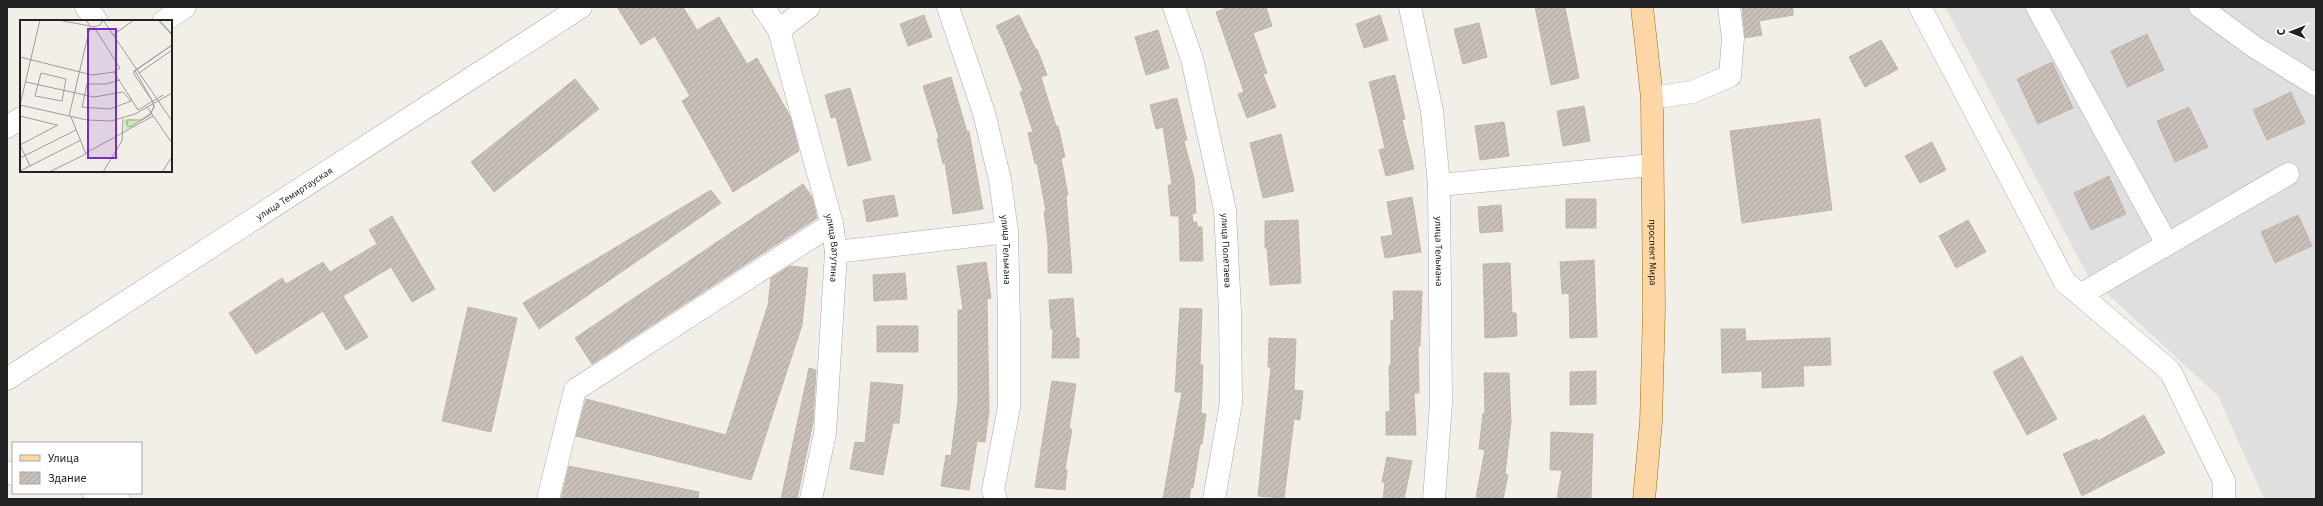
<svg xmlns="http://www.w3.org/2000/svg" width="2323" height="506" font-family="'Source Sans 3',sans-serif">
  <defs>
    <pattern id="building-hatch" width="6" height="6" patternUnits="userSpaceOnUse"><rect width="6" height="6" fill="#c7bfb8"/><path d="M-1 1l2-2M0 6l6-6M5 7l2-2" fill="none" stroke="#aba49e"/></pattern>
  </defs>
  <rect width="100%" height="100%" fill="#f2efe9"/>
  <!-- residential -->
  <path fill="#e0dfdf" d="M 1945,7 L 2316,7 L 2316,499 L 2264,499 L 2218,396 L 2088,276 Z"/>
  <!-- building -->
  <path fill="url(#building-hatch)" stroke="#c4b6ab" d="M 617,7 L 683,7 L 697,30 L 719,17 L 747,64 L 757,58 L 790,116 L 799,151 L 733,192 L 682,101 L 690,96 L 655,36 L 641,45 Z
    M 1229,7 L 1266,7 L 1272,26 L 1253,33 L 1267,73 L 1263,74 L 1276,107 L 1247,118 L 1238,94 L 1244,92 L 1216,12 Z
    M 1535,7 L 1565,7 L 1579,78 L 1551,85 Z
    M 1742,7 L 1793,7 L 1793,15 L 1759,21 L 1762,35 L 1745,38 Z
    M 924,15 L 932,37 L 908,46 L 900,24 Z
    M 1019,15 L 1036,50 L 1037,49 L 1047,75 L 1041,77 L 1056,126 L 1058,126 L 1065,157 L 1061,158 L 1068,195 L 1066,195 L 1072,273 L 1048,273 L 1048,244 L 1044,211 L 1046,211 L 1037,163 L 1035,164 L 1028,133 L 1033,132 L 1020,92 L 1023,91 L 1004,43 L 996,26 Z
    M 1380,15 L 1388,40 L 1364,48 L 1356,24 Z
    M 1479,23 L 1487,57 L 1463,64 L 1454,29 Z
    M 1158,30 L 1169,68 L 1146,75 L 1135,37 Z
    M 2147,34 L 2164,70 L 2127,87 L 2111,51 Z
    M 1881,40 L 1898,69 L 1865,87 L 1849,57 Z
    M 2052,62 L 2073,108 L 2038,124 L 2017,79 Z
    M 1395,75 L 1405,119 L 1402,120 L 1414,169 L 1386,176 L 1379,150 L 1385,148 L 1369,82 Z
    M 951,77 L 967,132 L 969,131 L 983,209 L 953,214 L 945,163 L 943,164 L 937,139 L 939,138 L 923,86 Z
    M 575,79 L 599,109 L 494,192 L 471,162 Z
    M 850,88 L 871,160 L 848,166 L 836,117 L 831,118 L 825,95 Z
    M 2291,92 L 2305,123 L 2267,140 L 2253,110 Z
    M 1177,98 L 1187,140 L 1184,141 L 1194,179 L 1196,213 L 1192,214 L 1193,222 L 1197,222 L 1197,227 L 1202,227 L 1203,261 L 1180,261 L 1179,216 L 1171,216 L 1168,185 L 1172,185 L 1163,127 L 1156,129 L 1150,105 Z
    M 1584,106 L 1590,141 L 1563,146 L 1557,111 Z
    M 2189,107 L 2208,147 L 2175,162 L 2157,121 Z
    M 1820,119 L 1832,210 L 1742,223 L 1730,131 Z
    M 1504,122 L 1509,156 L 1480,160 L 1475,126 Z
    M 1281,134 L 1294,191 L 1263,198 L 1250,143 Z
    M 1932,142 L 1946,170 L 1920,183 L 1905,156 Z
    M 2109,176 L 2126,214 L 2091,230 L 2074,193 Z
    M 803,184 L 812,197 L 817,218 L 592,364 L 575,338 Z
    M 711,190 L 721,203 L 539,329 L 523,303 Z
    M 894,195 L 898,216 L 867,222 L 863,200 Z
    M 1412,197 L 1421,252 L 1385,258 L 1381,237 L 1393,235 L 1387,202 Z
    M 1566,199 L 1596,199 L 1596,228 L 1566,228 Z
    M 1501,205 L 1503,231 L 1480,233 L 1478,207 Z
    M 2298,215 L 2312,246 L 2275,263 L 2261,232 Z
    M 392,216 L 435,289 L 412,302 L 391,267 L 343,296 L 368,337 L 346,350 L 323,311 L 256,354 L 229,313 L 282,278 L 286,284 L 323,262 L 330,272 L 377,244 L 369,230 Z
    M 1298,220 L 1301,283 L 1270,285 L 1267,248 L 1265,248 L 1265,221 Z
    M 1968,220 L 1986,252 L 1956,268 L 1939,236 Z
    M 1594,260 L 1597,337 L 1570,338 L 1569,293 L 1562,294 L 1560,262 Z
    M 986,262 L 991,298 L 987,299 L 989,411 L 985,442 L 977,441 L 969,490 L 941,486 L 946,455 L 951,456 L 958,401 L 958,310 L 963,310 L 957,266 Z
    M 1510,263 L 1512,313 L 1516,313 L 1517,336 L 1485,338 L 1483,264 Z
    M 790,266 L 808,268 L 802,325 L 751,480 L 576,436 L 586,399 L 726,435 L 768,305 L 771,278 Z
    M 905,273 L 907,299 L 874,301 L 873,275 Z
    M 1393,291 L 1422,291 L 1420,346 L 1418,346 L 1419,393 L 1414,393 L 1416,435 L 1386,435 L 1386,412 L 1390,411 L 1389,366 L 1391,365 L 1391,320 L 1394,320 Z
    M 1073,298 L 1076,338 L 1079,338 L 1079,358 L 1052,358 L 1053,329 L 1051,329 L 1049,300 Z
    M 468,307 L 517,318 L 491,432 L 442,421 Z
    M 1180,308 L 1202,309 L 1200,365 L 1203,365 L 1201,413 L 1206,414 L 1202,444 L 1200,444 L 1193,488 L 1191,487 L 1189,499 L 1163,499 L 1182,392 L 1175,392 Z
    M 877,326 L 918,326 L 918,352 L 877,352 Z
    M 1721,329 L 1745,329 L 1746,341 L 1830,338 L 1831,365 L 1803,366 L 1804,386 L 1762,388 L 1762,371 L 1722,373 Z
    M 1269,338 L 1296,339 L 1294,390 L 1303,391 L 1300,420 L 1294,419 L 1284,498 L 1258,496 L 1271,367 L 1268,367 Z
    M 2022,356 L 2057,419 L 2027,435 L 1993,372 Z
    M 809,368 L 816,370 L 813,422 L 797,499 L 781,499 Z
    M 1596,371 L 1596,404 L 1570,405 L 1570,372 Z
    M 1484,373 L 1509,373 L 1511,422 L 1505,474 L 1508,475 L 1503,499 L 1476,497 L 1485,450 L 1479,449 L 1483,413 L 1485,414 Z
    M 1052,381 L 1076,384 L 1069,429 L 1072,429 L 1065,469 L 1067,470 L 1065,490 L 1035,487 Z
    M 871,382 L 903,385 L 899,423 L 893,423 L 883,475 L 850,469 L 855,442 L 865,443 Z
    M 2144,415 L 2165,453 L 2082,496 L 2063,454 L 2097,439 L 2098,441 Z
    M 1551,432 L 1593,434 L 1591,499 L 1557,499 L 1562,470 L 1550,470 Z
    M 1387,457 L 1412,461 L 1404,499 L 1383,499 L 1385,483 L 1382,482 Z
    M 569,466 L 699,492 L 698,499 L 561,499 Z"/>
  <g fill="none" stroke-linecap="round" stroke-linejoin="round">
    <defs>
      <g id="minor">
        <path d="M 86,7 L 97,21"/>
        <path id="s1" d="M 763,7 L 779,30 L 832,224 L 836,252 L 825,433 L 811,499"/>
        <path id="s2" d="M 948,7 L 984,113 L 1000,180 L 1007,232 L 1009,322 L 1009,407 L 993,490 L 996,499"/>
        <path id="s3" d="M 1174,7 L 1192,59 L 1225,210 L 1230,312 L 1231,403 L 1214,499"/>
        <path id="s4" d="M 1410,7 L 1432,111 L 1439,185 L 1441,403 L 1434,499"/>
        <path d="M 1920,7 L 2065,282 L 2170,371 L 2224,481 L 2224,499"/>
        <path d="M 2037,7 L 2167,244"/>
        <path d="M 2200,7 L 2253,46 L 2316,85"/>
        <path d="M 164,21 L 185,7"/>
        <path d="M 779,30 L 809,7"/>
        <path d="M 1652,98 L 1692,92 L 1730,76 L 1733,38 L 1729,7"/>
        <path d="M 7,127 L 21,118"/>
        <path d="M 1439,185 L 1652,165"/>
        <path d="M 836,252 L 1007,232"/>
        <path d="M 2080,295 L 2288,174"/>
        <path id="s5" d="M 7,379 L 581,7"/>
        <path d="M 7,472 L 13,474"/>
        <path d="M 94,493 L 119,499"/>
        <path d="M 548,499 L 575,390 L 832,224"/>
      </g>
      <g id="major">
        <path id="s6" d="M 1642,7 L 1652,98 L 1654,309 L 1651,422 L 1644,499"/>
      </g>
    </defs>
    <!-- minor casing -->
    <use href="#minor" stroke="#a9a9a9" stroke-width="23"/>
    <!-- major casing -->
    <use href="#major" stroke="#a06b00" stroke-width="23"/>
    <!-- minor -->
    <use href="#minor" stroke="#fff" stroke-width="22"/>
    <!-- major -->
    <use href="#major" stroke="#fcd6a4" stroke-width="22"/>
  </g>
  <g text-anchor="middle" stroke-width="3" stroke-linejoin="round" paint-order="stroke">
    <!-- street labels -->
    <g font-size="10" fill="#222" stroke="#fff">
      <text dy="4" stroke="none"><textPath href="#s5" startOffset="342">улица Темиртауская</textPath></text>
      <text dy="4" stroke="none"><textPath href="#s1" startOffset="253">улица Ватутина</textPath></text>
      <text dy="4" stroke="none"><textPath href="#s2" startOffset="251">улица Тельмана</textPath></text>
      <text dy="4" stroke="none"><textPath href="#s3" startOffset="250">улица Полетаева</textPath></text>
      <text dy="4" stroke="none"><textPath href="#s4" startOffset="247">улица Тельмана</textPath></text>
      <text dy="4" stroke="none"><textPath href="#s6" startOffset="246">проспект Мира</textPath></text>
    </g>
  </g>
  <!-- overview -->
  <g transform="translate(20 20)">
    <rect width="152" height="152" fill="#f2efe9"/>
    <path d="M 110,98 L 121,101 L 105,111 L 104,100 Z" fill="#cdebb0"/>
    <path fill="none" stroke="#9f9d99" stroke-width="1" d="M 38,0 L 70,6M 66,0 L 70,6 L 74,7 L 80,5 L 83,0M 83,0 L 152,101M 138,0 L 152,15M 139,0 L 152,14M 93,15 L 114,0M 152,25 L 114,51 L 114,54 L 133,82 L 134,87 L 130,94 L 121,100 L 107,100 L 107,105 L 110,107 L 130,95 L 134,87 L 133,82 L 115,51 L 152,25M 0,37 L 72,55 L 94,52 L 100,48 L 74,7M 94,52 L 118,90M 21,53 L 46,59 L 42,81 L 15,76 ZM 119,53 L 152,30M 100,60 L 86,64 L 67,64 L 62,87 L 90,89 L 111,81M 6,62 L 74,77 L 103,72 L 111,81M 0,85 L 20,0M 0,85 L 67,100 L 91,101 L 115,94 L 152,73M 127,87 L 152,123M 118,90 L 143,75M 0,96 L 37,105M 49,96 L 70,7M 0,125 L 38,105M 0,125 L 10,146M 66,133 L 133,96M 0,138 L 56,110M 0,151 L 61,120M 29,152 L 66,134 L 51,97M 83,152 L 102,121 L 103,99M 142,152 L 152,137"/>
    <path fill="#7b2cbf" fill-opacity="0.15" stroke="#7b2cbf" stroke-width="2" d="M 68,9 L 96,9 L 96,138 L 68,138 Z"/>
    <rect width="152" height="152" fill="none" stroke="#222" stroke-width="2"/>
  </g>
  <!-- border -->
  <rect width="2323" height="506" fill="none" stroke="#222222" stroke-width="16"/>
  <!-- legend -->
  <rect x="12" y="442" width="130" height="52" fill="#ffffff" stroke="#a7a7a7"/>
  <rect x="20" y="455" width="20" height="6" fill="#fcd6a4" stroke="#a7a7a7"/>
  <text x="48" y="462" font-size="12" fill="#222222">Улица</text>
  <rect x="20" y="472" width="20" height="12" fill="url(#building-hatch)" stroke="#a7a7a7"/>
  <text x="48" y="482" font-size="12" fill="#222222">Здание</text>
  <!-- north arrow -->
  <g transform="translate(2291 32) rotate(270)" stroke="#ffffff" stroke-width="3" paint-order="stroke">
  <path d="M0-3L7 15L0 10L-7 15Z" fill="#222222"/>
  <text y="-6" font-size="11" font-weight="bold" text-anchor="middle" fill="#222222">С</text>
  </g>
</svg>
